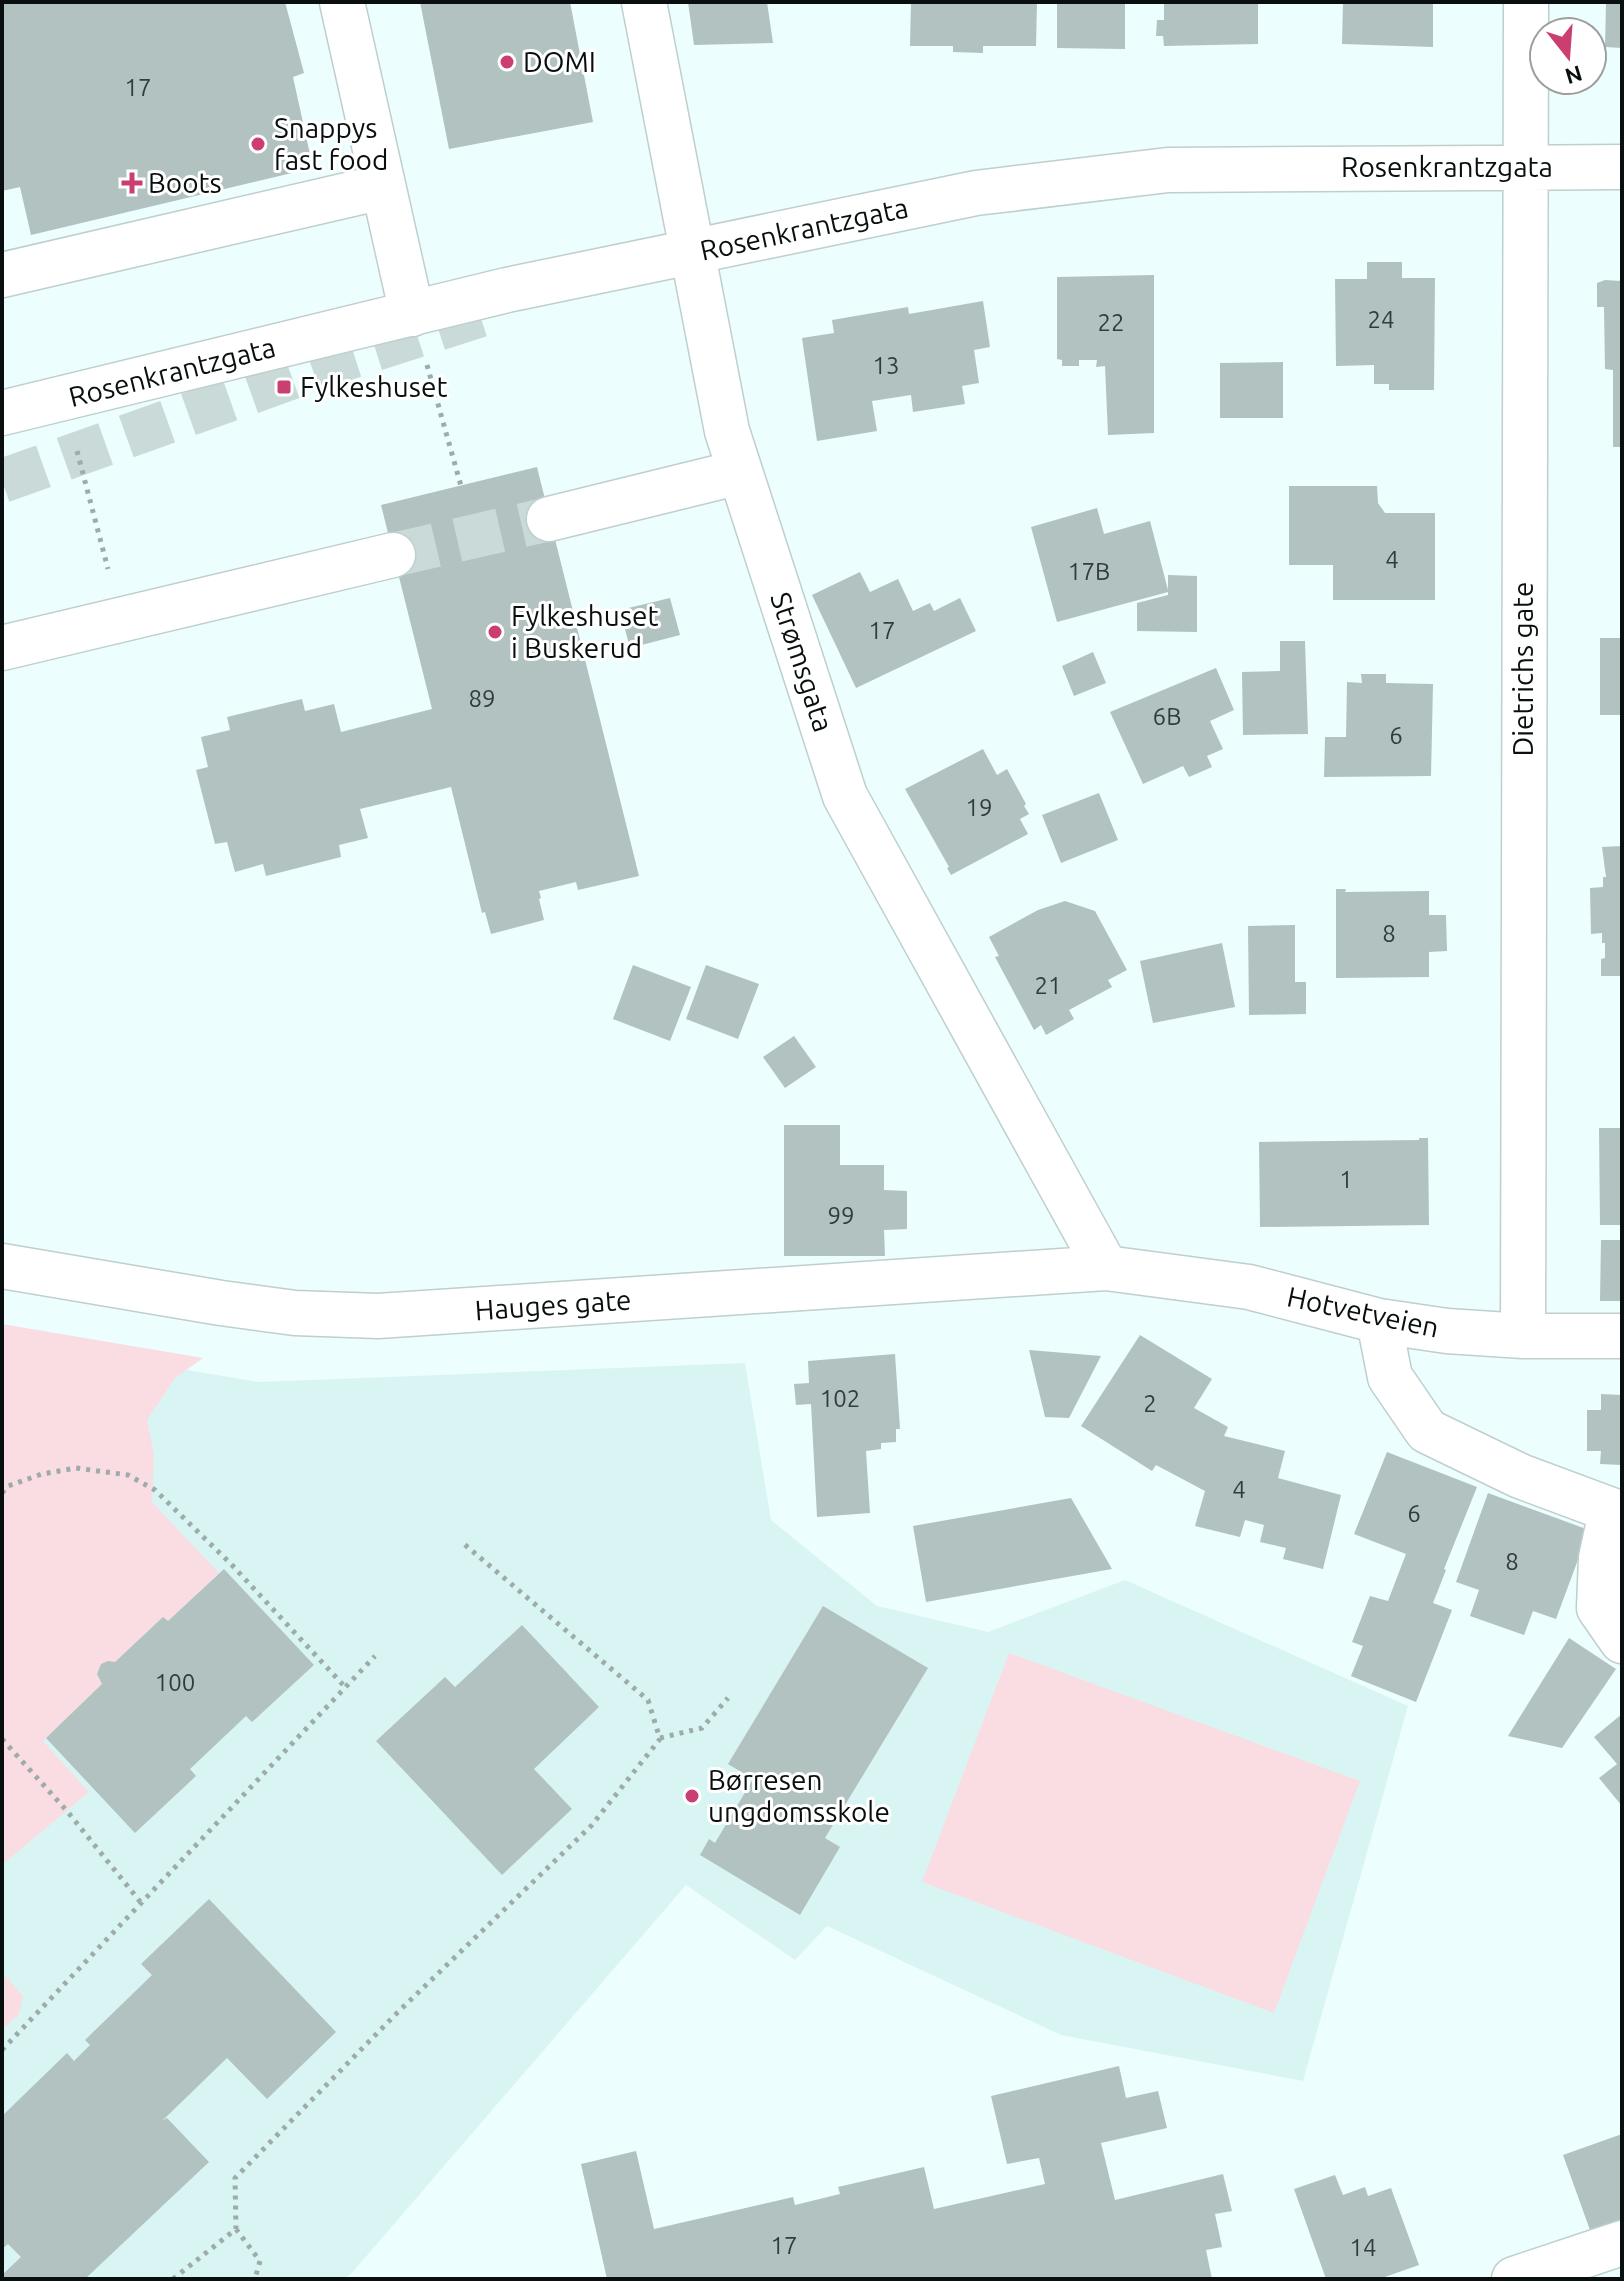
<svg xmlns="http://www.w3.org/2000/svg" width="1624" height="2281" font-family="Ubuntu,sans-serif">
  <rect width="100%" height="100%" fill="#ecfefd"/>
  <!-- built -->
  <path fill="#d9f5f3" d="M 2,1339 L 259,1382 L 745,1363 L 771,1520 L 877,1606 L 988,1632 L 1125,1580 L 1408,1706 L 1303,2081 L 1061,2035 L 827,1926 L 795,1960 L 686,1885 L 351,2274 L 343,2279 L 2,2279 Z"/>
  <!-- grass -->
  <path fill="#fadce3" d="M 2,1324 L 203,1358 L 175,1378 L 147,1420 L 154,1455 L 152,1502 L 219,1573 L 168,1621 L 163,1617 L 115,1662 L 101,1664 L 97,1674 L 102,1684 L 43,1741 L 89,1792 L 2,1865 Z
    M 1009,1653 L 1360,1781 L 1274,2013 L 922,1882 Z
    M 2,1972 L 23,1996 L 19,2014 L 2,2030 Z"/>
  <!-- building -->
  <path fill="#b1c2c1" d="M 2,2 L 285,2 L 304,73 L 293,77 L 313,168 L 31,235 L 20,187 L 2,191 Z
    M 420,2 L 570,2 L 593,122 L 449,149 Z
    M 688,2 L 767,2 L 773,43 L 694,45 Z
    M 911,2 L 1037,2 L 1036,46 L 983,46 L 983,53 L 953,52 L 953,46 L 910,46 Z
    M 1057,2 L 1125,2 L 1125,49 L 1057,48 Z
    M 1164,2 L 1258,2 L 1258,44 L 1164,46 L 1163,36 L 1156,36 L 1157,20 L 1164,20 Z
    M 1343,2 L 1433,2 L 1433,47 L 1342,44 Z
    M 1606,2 L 1622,2 L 1622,48 L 1605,47 Z
    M 1367,262 L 1402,262 L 1402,278 L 1435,278 L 1434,390 L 1389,390 L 1389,384 L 1374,384 L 1374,365 L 1336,366 L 1335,279 L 1367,279 Z
    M 1154,275 L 1154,433 L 1108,435 L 1105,366 L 1096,367 L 1097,360 L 1079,360 L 1079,366 L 1062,366 L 1062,360 L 1057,359 L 1057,277 Z
    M 1605,280 L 1622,281 L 1622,447 L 1613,447 L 1613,370 L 1605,369 L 1604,307 L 1597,307 L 1597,283 Z
    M 983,301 L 990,347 L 974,350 L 979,383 L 962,386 L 965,404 L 913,412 L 911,395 L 872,401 L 877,431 L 817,441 L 802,338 L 834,333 L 832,320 L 908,307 L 909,314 Z
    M 1283,362 L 1283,418 L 1220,418 L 1220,363 Z
    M 537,467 L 639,876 L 578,890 L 576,882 L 539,891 L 541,898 L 539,899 L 544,920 L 491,934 L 485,912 L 482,913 L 451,787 L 360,809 L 368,838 L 339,845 L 341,857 L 266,876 L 263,864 L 235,872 L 227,842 L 215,844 L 196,770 L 208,767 L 201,737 L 230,730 L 227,717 L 302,699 L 305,711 L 334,704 L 341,732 L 432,709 L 381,505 Z
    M 1289,486 L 1377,486 L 1378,503 L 1385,513 L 1435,513 L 1435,600 L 1333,600 L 1333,565 L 1289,565 Z
    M 1097,508 L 1104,534 L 1150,521 L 1168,590 L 1168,575 L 1197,576 L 1197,632 L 1137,631 L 1137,603 L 1168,595 L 1168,592 L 1057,622 L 1031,527 Z
    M 860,572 L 870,592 L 898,579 L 913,611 L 930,603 L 934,611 L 960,598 L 976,631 L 856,688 L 812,595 Z
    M 670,598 L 680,635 L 630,648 L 620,610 Z
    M 1600,638 L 1622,638 L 1622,715 L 1600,715 Z
    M 1280,641 L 1305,641 L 1308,734 L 1243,735 L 1242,672 L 1280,671 Z
    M 1093,652 L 1106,683 L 1074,696 L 1062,666 Z
    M 1216,668 L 1234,710 L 1210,721 L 1223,749 L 1207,756 L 1212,767 L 1189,777 L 1183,766 L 1143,784 L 1110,712 Z
    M 1361,674 L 1386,674 L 1386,683 L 1433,684 L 1431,776 L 1324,777 L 1325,737 L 1346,737 L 1347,682 L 1362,683 Z
    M 983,749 L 997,775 L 1007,769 L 1026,804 L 1024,806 L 1029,814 L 1020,819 L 1028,834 L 951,875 L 947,868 L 949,867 L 905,789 Z
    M 1099,793 L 1118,840 L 1061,863 L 1042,815 Z
    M 1622,846 L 1622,976 L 1601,976 L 1601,959 L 1605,958 L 1605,943 L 1602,943 L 1602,933 L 1591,934 L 1590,888 L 1603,887 L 1603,877 L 1606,877 L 1602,847 Z
    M 1336,889 L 1346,889 L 1345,892 L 1429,891 L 1429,915 L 1446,915 L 1447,951 L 1429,952 L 1429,977 L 1336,978 Z
    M 1065,901 L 1095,911 L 1127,970 L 1108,980 L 1112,987 L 1069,1010 L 1074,1019 L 1046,1035 L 1041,1025 L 1034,1030 L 995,957 L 999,956 L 989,937 L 1038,910 Z
    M 1295,925 L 1295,982 L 1306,982 L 1306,1014 L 1249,1015 L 1248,926 Z
    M 1222,943 L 1235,1007 L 1153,1023 L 1140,961 Z
    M 633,965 L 691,987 L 670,1041 L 613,1019 Z
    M 706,965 L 759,984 L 738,1039 L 686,1019 Z
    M 794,1036 L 816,1067 L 785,1088 L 763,1057 Z
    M 784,1125 L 840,1125 L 840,1165 L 884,1165 L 884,1190 L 907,1191 L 907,1229 L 884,1230 L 885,1256 L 784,1256 Z
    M 1599,1128 L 1622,1128 L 1622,1225 L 1600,1225 Z
    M 1419,1138 L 1428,1138 L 1429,1225 L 1260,1227 L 1259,1142 L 1419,1140 Z
    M 1601,1240 L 1622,1240 L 1622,1301 L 1600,1301 Z
    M 1140,1335 L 1212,1379 L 1194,1408 L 1228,1427 L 1224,1436 L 1285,1451 L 1278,1478 L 1341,1495 L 1323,1569 L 1283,1559 L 1286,1548 L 1260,1542 L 1264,1525 L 1245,1520 L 1240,1537 L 1195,1526 L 1205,1491 L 1156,1465 L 1152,1471 L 1081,1426 Z
    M 1029,1350 L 1101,1356 L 1069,1418 L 1045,1417 Z
    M 895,1354 L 900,1429 L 896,1429 L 896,1442 L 881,1443 L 881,1449 L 866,1451 L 870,1513 L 817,1517 L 811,1404 L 796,1405 L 794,1384 L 809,1383 L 808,1361 Z
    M 1601,1394 L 1622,1395 L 1622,1465 L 1600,1464 L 1601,1451 L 1587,1451 L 1587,1410 L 1601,1410 Z
    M 1387,1452 L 1477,1487 L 1444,1569 L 1446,1570 L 1433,1603 L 1452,1610 L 1416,1702 L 1351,1676 L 1363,1646 L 1352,1642 L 1370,1596 L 1388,1601 L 1406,1554 L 1354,1534 Z
    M 1488,1493 L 1589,1530 L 1556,1619 L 1533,1611 L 1524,1635 L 1470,1616 L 1479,1590 L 1456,1582 Z
    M 1071,1498 L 1112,1569 L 926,1602 L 913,1526 Z
    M 224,1569 L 314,1665 L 252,1722 L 246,1716 L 190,1769 L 196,1776 L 135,1833 L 46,1738 L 102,1684 L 97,1674 L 101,1664 L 108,1661 L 115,1662 L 163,1617 L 168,1621 Z
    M 823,1606 L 928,1668 L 825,1838 L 840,1847 L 800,1915 L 700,1855 L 709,1839 L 715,1843 L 753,1779 L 728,1764 Z
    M 522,1625 L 599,1707 L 534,1769 L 572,1809 L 502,1875 L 376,1741 L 445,1677 L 455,1687 Z
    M 1569,1638 L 1616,1669 L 1562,1748 L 1508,1736 Z
    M 1622,1714 L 1622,1806 L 1599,1778 L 1617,1764 L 1594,1737 Z
    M 209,1899 L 336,2032 L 267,2099 L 227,2058 L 162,2121 L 167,2118 L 209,2162 L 85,2279 L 2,2279 L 2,2275 L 21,2257 L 8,2244 L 2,2249 L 2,2116 L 67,2053 L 74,2061 L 90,2045 L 85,2040 L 152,1975 L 141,1964 Z
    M 1119,2066 L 1126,2098 L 1158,2091 L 1167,2128 L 1101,2143 L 1115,2200 L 1223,2174 L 1232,2211 L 1215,2214 L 1222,2247 L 1206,2250 L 1212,2279 L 607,2279 L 581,2164 L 636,2151 L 654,2229 L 793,2197 L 795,2205 L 840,2194 L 838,2187 L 924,2167 L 934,2209 L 1045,2184 L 1039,2158 L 1007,2164 L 991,2096 Z
    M 1622,2134 L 1622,2219 L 1590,2230 L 1563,2155 Z
    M 1335,2175 L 1343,2195 L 1365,2187 L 1368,2196 L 1391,2188 L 1419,2265 L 1379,2279 L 1326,2279 L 1294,2189 Z"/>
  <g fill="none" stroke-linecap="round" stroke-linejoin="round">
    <!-- minor-tunnel -->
    <path stroke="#cadad9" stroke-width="44" stroke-dasharray="44 22" stroke-linecap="butt" d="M 393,555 L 549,519"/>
    <!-- major-tunnel -->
    <path stroke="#cadad9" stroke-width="44" stroke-dasharray="44 22" stroke-linecap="butt" d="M 2,481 L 335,362 L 487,313"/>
    <defs>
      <path id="minor" d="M 342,2 L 412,314
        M 644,2 L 727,431 L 845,796 L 1106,1268
        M 2,275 L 382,187
        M 2,413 L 507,290 L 976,193 L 1168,170 L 1622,167
        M 549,519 L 740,472
        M 2,648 L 393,555
        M 2,1266 L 221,1303 L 295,1313 L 378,1316 L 1106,1268 L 1249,1287 L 1379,1321 L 1447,1331 L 1523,1336 L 1622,1336
        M 1379,1321 L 1390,1377 L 1427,1431 L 1520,1476 L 1622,1514
        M 1523,1336 L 1526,2
        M 1611,1512 L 1601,1558 L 1599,1608 L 1622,1641
        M 1514,2279 L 1622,2243"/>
    </defs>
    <!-- minor casing -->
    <use href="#minor" stroke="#becfce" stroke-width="47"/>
    <!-- path -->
    <path stroke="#9eabab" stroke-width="5" stroke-dasharray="4 6" stroke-linecap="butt" d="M 427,365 L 461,486
      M 77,451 L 108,569
      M 2,1493 L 8,1486 L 42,1474 L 76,1468 L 128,1475 L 155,1490 L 231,1564 L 346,1688
      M 660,1738 L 702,1728 L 728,1698
      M 2,1739 L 67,1811 L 142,1904
      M 2,2050 L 375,1656
      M 236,2229 L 260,2261 L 255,2279
      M 173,2279 L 236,2229 L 235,2178 L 397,2013 L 591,1826 L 660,1739 L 648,1700 L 464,1544"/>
    <!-- minor -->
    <use href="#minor" stroke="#fff" stroke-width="44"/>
  </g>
  <!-- markers -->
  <g fill="#ca3e72" stroke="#fff" stroke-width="3">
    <circle cx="507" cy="62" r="8"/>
    <circle cx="258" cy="144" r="8"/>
    <path d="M128 171h8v8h8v8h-8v8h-8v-8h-8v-8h8z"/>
    <rect x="276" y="379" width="16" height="16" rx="4"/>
    <circle cx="495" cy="632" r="8"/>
    <circle cx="692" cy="1796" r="8"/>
  </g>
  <g text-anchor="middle" stroke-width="6" stroke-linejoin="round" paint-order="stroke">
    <!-- number labels -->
    <g font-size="24" fill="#333c3c">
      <text x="138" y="96">17</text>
      <text x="1381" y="328">24</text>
      <text x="1111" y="331">22</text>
      <text x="886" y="374">13</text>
      <text x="1392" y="568">4</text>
      <text x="1089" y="580">17B</text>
      <text x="882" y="639">17</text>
      <text x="482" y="707">89</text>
      <text x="1167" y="725">6B</text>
      <text x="1396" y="744">6</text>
      <text x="979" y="816">19</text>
      <text x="1389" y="942">8</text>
      <text x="1048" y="994">21</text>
      <text x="1346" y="1188">1</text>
      <text x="841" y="1224">99</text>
      <text x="840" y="1407">102</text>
      <text x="1150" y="1412">2</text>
      <text x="1239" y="1498">4</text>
      <text x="1414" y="1522">6</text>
      <text x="1512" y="1570">8</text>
      <text x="175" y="1691">100</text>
      <text x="784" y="2254">17</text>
      <text x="1363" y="2256">14</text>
    </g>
    <!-- poi labels -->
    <g font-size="28" fill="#090f0f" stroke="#fff" text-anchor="start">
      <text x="523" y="72">DOMI</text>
      <text x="274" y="138">Snappys<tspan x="274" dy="32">fast food</tspan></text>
      <text x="148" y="193">Boots</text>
      <text x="300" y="397">Fylkeshuset</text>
      <text x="511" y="626">Fylkeshuset<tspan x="511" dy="32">i Buskerud</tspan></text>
      <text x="708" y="1790">Børresen<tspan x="708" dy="32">ungdomsskole</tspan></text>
    </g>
    <!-- street labels -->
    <g font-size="28" fill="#090f0f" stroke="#fff">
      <text x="1447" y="177">Rosenkrantzgata</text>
      <text transform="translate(804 229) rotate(-12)" y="10">Rosenkrantzgata</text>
      <text transform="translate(172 372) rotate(-14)" y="10">Rosenkrantzgata</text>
      <text transform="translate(802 662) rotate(72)" y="10">Strømsgata</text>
      <text transform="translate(1523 669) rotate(-90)" y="10">Dietrichs gate</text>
      <text transform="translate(553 1305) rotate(-4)" y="10">Hauges gate</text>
      <text transform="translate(1363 1312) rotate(12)" y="10">Hotvetveien</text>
    </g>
  </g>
  <!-- border -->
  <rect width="1624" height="2281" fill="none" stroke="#090f0f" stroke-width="8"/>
  <!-- north arrow -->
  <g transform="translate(1568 56) rotate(163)"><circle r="38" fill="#ffffff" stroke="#9d9f9f" stroke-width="2"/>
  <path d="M0-6L14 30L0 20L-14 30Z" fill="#ca3e72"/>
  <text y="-12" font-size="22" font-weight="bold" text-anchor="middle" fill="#090f0f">N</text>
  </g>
</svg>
